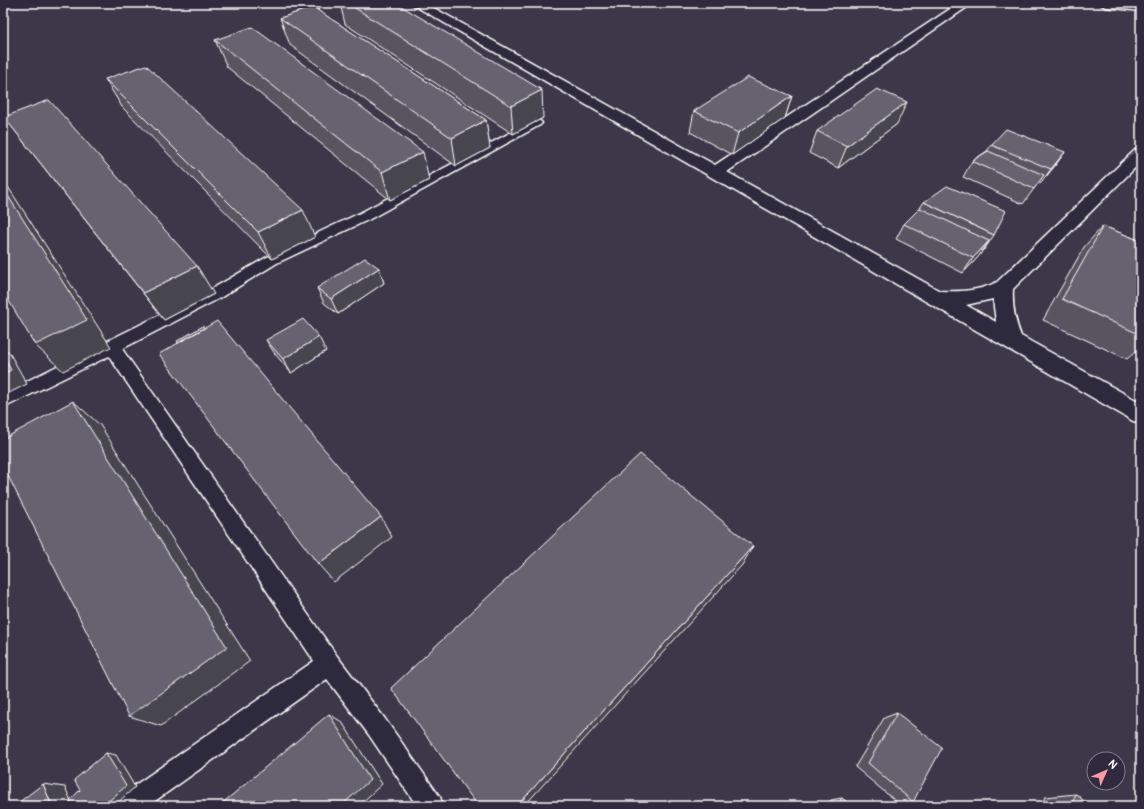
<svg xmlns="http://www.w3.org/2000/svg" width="1144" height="809" font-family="Pangolin,sans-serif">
  <rect width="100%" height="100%" fill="#3c3749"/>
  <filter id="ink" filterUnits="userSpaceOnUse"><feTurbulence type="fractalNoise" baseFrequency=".025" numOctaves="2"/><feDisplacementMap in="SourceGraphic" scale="8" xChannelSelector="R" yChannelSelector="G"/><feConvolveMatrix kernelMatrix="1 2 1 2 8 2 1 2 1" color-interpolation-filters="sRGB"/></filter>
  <g filter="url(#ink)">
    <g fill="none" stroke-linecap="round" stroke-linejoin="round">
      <defs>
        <path id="lane" d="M 536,119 L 540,121 L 542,123 L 540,125 L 370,219 L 277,263 L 220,298 L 122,349 L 337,656 L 385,719 L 440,797 L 443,806 L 417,806 L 369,735 L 327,679 L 148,806 L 115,806 L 118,797 L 314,661 L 109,356 L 3,408 L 3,393 L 210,290 L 267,257 L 360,213 Z"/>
        <path id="street" d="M 410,3 L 425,3 L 715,165 L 959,3 L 973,3 L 727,172 L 940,291 C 961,292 979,291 997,282 L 1135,150 L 1141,148 L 1141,162 L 1013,289 C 1012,306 1015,321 1021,336 L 1141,403 L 1141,423 L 1133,421 ZM 993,299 L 996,322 L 966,305 Z
          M 1099,3 L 1141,3 L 1141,11 L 1105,7 Z"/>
      </defs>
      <!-- lane casing -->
      <use href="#lane" stroke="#fff" stroke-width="3"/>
      <!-- street casing -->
      <use href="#street" stroke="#fff" stroke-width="3"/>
      <!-- lane -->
      <use href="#lane" fill="#2f2a3d" fill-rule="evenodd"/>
      <!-- street -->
      <use href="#street" fill="#2f2a3d" fill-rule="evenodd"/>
    </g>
    <!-- wall -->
    <path fill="#585460" stroke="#fff" d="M 292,3 L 317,3 L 319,9 L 317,10 L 486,120 L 490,148 L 456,166 L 290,45 L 280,18 L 301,11 Z
      M 340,3 L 396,3 L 543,118 L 513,134 L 345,24 Z
      M 215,40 L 429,180 L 390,200 L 227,67 Z
      M 105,79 L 315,237 L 272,259 L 122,107 Z
      M 792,96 L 785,118 L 732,155 L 690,132 L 694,111 Z
      M 4,117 L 214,294 L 164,320 Z
      M 897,124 L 838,168 L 809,153 L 817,131 Z
      M 991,145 L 1065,152 L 1054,167 L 1040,184 L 1038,183 L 1023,204 L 963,177 L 972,161 L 987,151 Z
      M 924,202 L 994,235 L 984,250 L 983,249 L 979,256 L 963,273 L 896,239 L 904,224 L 920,208 Z
      M 1103,226 L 1141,241 L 1141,347 L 1127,359 L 1043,320 L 1084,247 Z
      M 379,268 L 384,283 L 338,314 L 324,303 L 317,288 Z
      M 266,340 L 326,351 L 291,373 L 275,354 Z
      M 897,713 L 913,802 L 899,804 L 855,767 L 884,718 Z
      M 1076,794 L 1090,806 L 1041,806 L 1045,797 Z
      M 842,798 L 851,806 L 827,806 L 831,800 Z"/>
    <!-- shaded-wall -->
    <path fill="#47454e" stroke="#fff" d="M 313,3 L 317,3 L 319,9 L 304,14 L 302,6 Z
      M 542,90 L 543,118 L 513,134 L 511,106 Z
      M 792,96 L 785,118 L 732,155 L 738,133 Z
      M 907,102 L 897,124 L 838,168 L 847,146 Z
      M 486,120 L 490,148 L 456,166 L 452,138 Z
      M 423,152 L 429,180 L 390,200 L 382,172 Z
      M 1065,152 L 1054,167 L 1040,184 L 1051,169 Z
      M 3,179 L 111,347 L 63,371 L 35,345 L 3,188 Z
      M 303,210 L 315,237 L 272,259 L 258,232 Z
      M 989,241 L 979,256 L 963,273 L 973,258 Z
      M 197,266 L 214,294 L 164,320 L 143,293 Z
      M 379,268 L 384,283 L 338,314 L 331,299 Z
      M 319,337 L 326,351 L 291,373 L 283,359 Z
      M 3,347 L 9,352 L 27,384 L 3,396 Z
      M 73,401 L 100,425 L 250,661 L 161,726 L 129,716 Z
      M 381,517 L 392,537 L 334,582 L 318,564 Z
      M 753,546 L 742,565 L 524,806 L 517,806 Z
      M 329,714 L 342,722 L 382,784 L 358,806 L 341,806 Z
      M 106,753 L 116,755 L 135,787 L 114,806 L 103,806 Z
      M 43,784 L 65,787 L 73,806 L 52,806 Z"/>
    <!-- building -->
    <path fill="#666270" stroke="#fff" d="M 298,3 L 313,3 L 302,6 Z
      M 347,3 L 396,3 L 542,90 L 511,106 Z
      M 313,7 L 486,120 L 452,138 L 280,18 Z
      M 252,27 L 423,152 L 382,172 L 215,40 Z
      M 146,65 L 303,210 L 258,232 L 105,79 Z
      M 748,77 L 792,96 L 738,133 L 694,111 Z
      M 877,89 L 907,102 L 847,146 L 817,131 Z
      M 49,100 L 197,266 L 143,293 L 4,117 Z
      M 1006,129 L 1065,152 L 1051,169 L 991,145 Z
      M 988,151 L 1044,175 L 1034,189 L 972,161 Z
      M 947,186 L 1006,211 L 994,235 L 924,202 Z
      M 3,188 L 87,320 L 35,345 L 3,291 Z
      M 920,208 L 989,241 L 973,258 L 904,224 Z
      M 1103,226 L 1141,241 L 1141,335 L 1062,299 Z
      M 365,258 L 379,268 L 331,299 L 317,288 Z
      M 303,319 L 319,337 L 283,359 L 266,340 Z
      M 217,321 L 381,517 L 318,564 L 159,354 Z
      M 203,326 L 204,328 L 178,343 L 177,341 Z
      M 3,355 L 11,370 L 3,374 Z
      M 73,401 L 227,647 L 129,716 L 3,466 L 3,439 Z
      M 640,454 L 753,546 L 517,806 L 478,806 L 391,688 Z
      M 897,713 L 942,748 L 913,802 L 868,763 Z
      M 329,714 L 370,780 L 341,806 L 219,806 Z
      M 106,753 L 126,786 L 103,806 L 73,806 L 70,800 L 80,790 L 74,780 Z
      M 43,784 L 52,806 L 14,806 Z
      M 1076,794 L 1090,806 L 1070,806 Z
      M 842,798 L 851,806 L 837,806 Z"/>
  </g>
  <!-- margin -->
  <rect width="1144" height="809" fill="none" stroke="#2f2a3d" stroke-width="16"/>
  <rect x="8" y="8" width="1128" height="793" fill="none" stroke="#fff" stroke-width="1.5" filter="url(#ink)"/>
  <!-- north arrow -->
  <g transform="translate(1106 771) rotate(45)"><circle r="19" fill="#2f2a3d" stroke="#827f8b"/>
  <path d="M0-3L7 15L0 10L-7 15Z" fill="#ff9aa2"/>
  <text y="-6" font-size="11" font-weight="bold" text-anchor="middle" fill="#ffffff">N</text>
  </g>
</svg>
